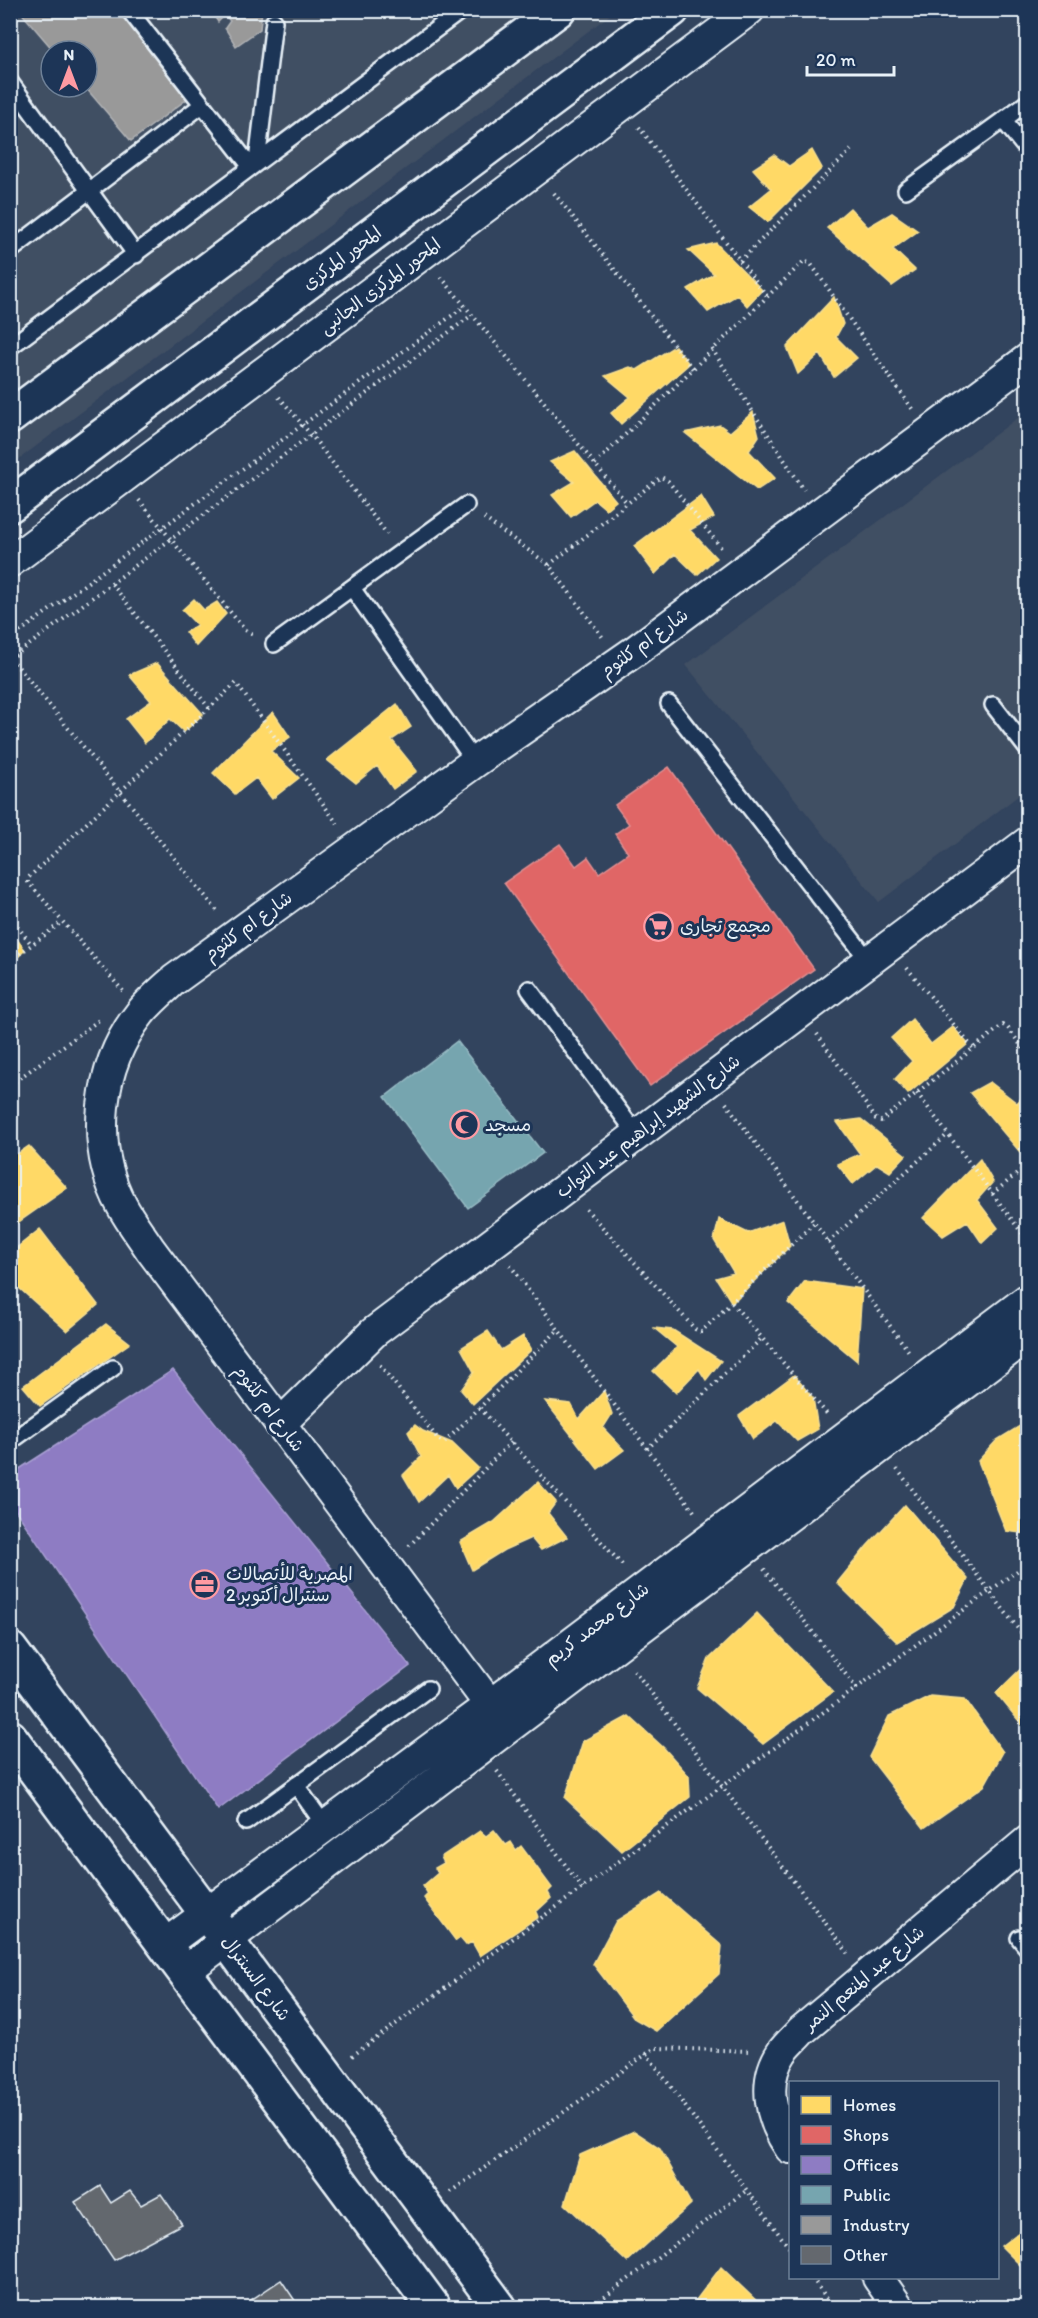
<svg xmlns="http://www.w3.org/2000/svg" width="1038" height="2318" font-family="Itim,'Playpen Sans Arabic',sans-serif">
  <rect width="100%" height="100%" fill="#32445e"/>
  <filter id="ink" filterUnits="userSpaceOnUse"><feTurbulence type="fractalNoise" baseFrequency=".0167" numOctaves="2"/><feDisplacementMap in="SourceGraphic" scale="12" xChannelSelector="R" yChannelSelector="G"/><feConvolveMatrix kernelMatrix="1 2 1 2 8 2 1 2 1" color-interpolation-filters="sRGB"/></filter>
  <g filter="url(#ink)">
    <!-- built -->
    <path fill="#414f63" fill-rule="evenodd" d="M 11,11 L 615,11 L 11,465 ZM 51,51 L 87,51 L 87,87 L 51,87 Z
      M 1027,411 L 1027,789 L 879,902 L 686,665 Z"/>
    <!-- homes -->
    <path fill="#ffd966" stroke="#f8e092" stroke-width="1.5" d="M 812,150 L 822,168 L 768,222 L 749,207 L 771,189 L 753,169 L 774,155 L 789,166 Z
      M 850,208 L 868,227 L 892,213 L 918,231 L 893,249 L 915,270 L 892,286 L 827,228 Z
      M 716,243 L 762,290 L 747,306 L 737,295 L 708,312 L 688,289 L 714,274 L 688,250 Z
      M 834,297 L 843,324 L 836,337 L 857,358 L 834,377 L 820,354 L 798,374 L 787,347 Z
      M 675,346 L 689,364 L 621,424 L 611,413 L 630,397 L 605,376 L 630,367 L 637,370 Z
      M 753,412 L 759,436 L 749,451 L 775,478 L 757,490 L 685,433 L 720,425 L 730,432 Z
      M 575,451 L 616,501 L 606,509 L 595,500 L 571,517 L 552,495 L 574,482 L 550,462 Z
      M 701,496 L 714,517 L 690,530 L 716,558 L 697,575 L 675,554 L 655,574 L 634,546 Z
      M 194,599 L 204,610 L 217,602 L 226,614 L 196,646 L 185,632 L 197,625 L 182,610 Z
      M 157,663 L 203,714 L 184,732 L 170,719 L 145,743 L 126,719 L 151,701 L 129,675 Z
      M 397,704 L 411,727 L 392,740 L 417,771 L 393,789 L 377,766 L 356,783 L 327,760 Z
      M 273,712 L 290,737 L 271,751 L 299,778 L 272,799 L 256,778 L 235,794 L 213,773 Z
      M 10,930 L 25,950 L 13,962 L 10,960 Z
      M 912,1019 L 931,1044 L 953,1027 L 968,1044 L 908,1094 L 895,1079 L 912,1061 L 891,1038 Z
      M 990,1082 L 1017,1103 L 1028,1091 L 1028,1148 L 1020,1152 L 970,1093 Z
      M 861,1119 L 906,1155 L 890,1172 L 877,1164 L 853,1184 L 837,1164 L 860,1154 L 837,1122 Z
      M 29,1146 L 67,1188 L 10,1228 L 10,1159 Z
      M 980,1159 L 993,1182 L 977,1200 L 998,1228 L 982,1243 L 967,1221 L 943,1236 L 923,1218 Z
      M 719,1219 L 748,1233 L 783,1220 L 790,1246 L 732,1303 L 716,1278 L 734,1273 L 714,1240 Z
      M 40,1229 L 98,1305 L 67,1331 L 10,1280 L 10,1253 Z
      M 805,1281 L 862,1289 L 857,1361 L 788,1303 Z
      M 106,1324 L 130,1343 L 40,1406 L 23,1386 Z
      M 654,1328 L 673,1330 L 721,1361 L 706,1380 L 699,1369 L 676,1393 L 653,1371 L 677,1347 Z
      M 488,1331 L 501,1350 L 523,1336 L 531,1350 L 473,1404 L 461,1390 L 474,1372 L 461,1348 Z
      M 794,1375 L 813,1398 L 818,1429 L 797,1441 L 777,1421 L 753,1439 L 739,1416 Z
      M 604,1391 L 612,1414 L 603,1428 L 624,1450 L 598,1469 L 545,1401 L 571,1404 L 579,1419 Z
      M 1028,1421 L 1028,1534 L 1006,1531 L 978,1461 L 997,1440 Z
      M 415,1425 L 423,1431 L 452,1443 L 478,1468 L 456,1488 L 448,1475 L 419,1502 L 403,1475 L 421,1457 L 408,1432 Z
      M 538,1482 L 556,1502 L 548,1513 L 567,1537 L 541,1550 L 531,1538 L 504,1550 L 472,1570 L 460,1542 L 494,1522 Z
      M 905,1505 L 968,1579 L 954,1607 L 897,1642 L 837,1583 L 867,1546 Z
      M 757,1613 L 833,1692 L 763,1744 L 697,1688 L 709,1659 Z
      M 1028,1662 L 1028,1732 L 996,1693 Z
      M 930,1696 L 965,1699 L 1003,1752 L 984,1786 L 924,1828 L 869,1757 L 889,1716 Z
      M 629,1716 L 664,1748 L 689,1776 L 690,1797 L 622,1851 L 565,1798 L 583,1741 Z
      M 494,1830 L 506,1845 L 511,1842 L 516,1850 L 521,1846 L 552,1888 L 548,1892 L 551,1898 L 536,1912 L 538,1917 L 480,1956 L 472,1942 L 466,1945 L 460,1938 L 456,1941 L 424,1898 L 428,1894 L 423,1886 L 438,1873 L 435,1868 L 444,1863 L 441,1857 L 480,1831 L 486,1836 Z
      M 661,1893 L 722,1946 L 719,1974 L 656,2031 L 635,2019 L 593,1964 L 616,1921 Z
      M 634,2131 L 660,2148 L 691,2204 L 627,2262 L 565,2204 L 580,2155 Z
      M 1028,2225 L 1028,2273 L 1001,2246 Z
      M 721,2267 L 764,2308 L 690,2308 Z"/>
    <!-- shops -->
    <path fill="#e06666" stroke="#e29092" stroke-width="1.5" d="M 669,767 L 814,969 L 650,1086 L 504,883 L 560,844 L 576,866 L 588,857 L 599,873 L 628,853 L 615,834 L 629,824 L 615,805 Z"/>
    <!-- offices -->
    <path fill="#8e7cc3" stroke="#a99fd3" stroke-width="1.5" d="M 173,1370 L 410,1666 L 218,1810 L 10,1502 L 10,1475 Z"/>
    <!-- public -->
    <path fill="#76a5af" stroke="#98bcc5" stroke-width="1.5" d="M 457,1041 L 543,1153 L 468,1208 L 385,1097 Z"/>
    <!-- industry -->
    <path fill="#999" stroke="#b1b3b6" stroke-width="1.5" d="M 19,10 L 118,10 L 187,99 L 131,141 L 85,87 L 87,87 L 87,51 L 54,51 Z
      M 210,10 L 262,10 L 260,29 L 236,46 L 225,28 L 230,21 L 225,15 L 218,22 Z"/>
    <!-- building -->
    <path fill="#64686e" stroke="#e8f1f8" stroke-width="1.5" d="M 100,2186 L 111,2203 L 130,2191 L 141,2205 L 161,2194 L 182,2224 L 114,2260 L 75,2202 Z
      M 281,2280 L 296,2302 L 288,2308 L 239,2308 Z"/>
    <g fill="none" stroke-linecap="round" stroke-linejoin="round">
      <defs>
        <path id="lane" d="M 129,10 L 251,167
          M 10,82 L 136,255
          M 1003,120 L 1028,151
          M 257,162 L 274,21
          M 906,190 L 1028,102
          M 10,251 L 202,105
          M 10,347 L 462,10
          M 352,588 L 475,762
          M 274,644 L 466,505
          M 669,704 L 869,961
          M 993,705 L 1028,750
          M 529,989 L 637,1135
          M 10,1442 L 113,1368
          M 296,1785 L 325,1826
          M 246,1822 L 428,1689
          M 1019,1938 L 1028,1949"/>
        <path id="street" d="M 10,562 L 749,10
          M 280,1424 L 374,1332 L 1028,842
          M 490,1705 L 150,1249 C 141,1235 130,1221 122,1206 C 89,1145 98,1066 141,1012 C 151,1000 163,990 174,980 L 475,762 L 635,651 L 1028,359
          M 164,1945 L 490,1705 L 1028,1299
          M 184,1972 L 1028,1336
          M 790,2148 C 771,2120 761,2083 782,2052 C 787,2045 795,2038 801,2031 L 1028,1841
          M 878,2278 L 899,2308"/>
        <path id="secondary" d="M 10,417 L 558,10
          M 10,505 L 672,10
          M 10,1649 L 500,2308
          M 10,1737 L 434,2308"/>
      </defs>
      <!-- lane casing -->
      <use href="#lane" stroke="#e8f1f8" stroke-width="20"/>
      <!-- street casing -->
      <use href="#street" stroke="#e8f1f8" stroke-width="34"/>
      <!-- secondary casing -->
      <use href="#secondary" stroke="#e8f1f8" stroke-width="38"/>
      <!-- path -->
      <path stroke="#e8f1f8" stroke-width="4" stroke-dasharray="1.5 4.5" stroke-linecap="butt" d="M 639,127 L 767,296
        M 554,193 L 693,369
        M 740,261 L 851,150
        M 441,277 L 627,503
        M 712,349 L 804,490
        M 279,397 L 312,436 L 387,534
        M 595,464 L 804,261 L 811,264 L 913,410
        M 139,500 L 245,630 L 255,635
        M 484,518 L 549,565 L 604,639
        M 549,565 L 661,477 L 668,481 L 723,550
        M 112,584 L 209,708
        M 10,639 L 465,306
        M 11,658 L 219,913
        M 10,659 L 472,315
        M 10,917 L 32,945
        M 10,961 L 62,922
        M 907,968 L 973,1048
        M 123,991 L 28,882 L 28,878 L 236,683 L 339,826
        M 817,1034 L 876,1119 L 881,1121 L 1003,1025 L 1008,1028 L 1028,1055
        M 10,1085 L 99,1020
        M 917,1093 L 1028,1241
        M 726,1103 L 910,1353
        M 992,1194 L 1028,1165
        M 586,1209 L 695,1329 L 701,1332 L 814,1223
        M 828,1242 L 948,1134
        M 510,1265 L 696,1514
        M 732,1303 L 827,1414
        M 380,1365 L 438,1439 L 444,1443 L 558,1330
        M 480,1408 L 625,1568
        M 647,1449 L 762,1338
        M 897,1469 L 1028,1642
        M 409,1546 L 511,1442
        M 764,1569 L 857,1689
        M 634,1670 L 848,1953
        M 497,1771 L 583,1889
        M 646,2053 L 790,2249
        M 352,2056 L 1028,1563
        M 450,2192 L 655,2048 L 751,2051
        M 812,2278 L 834,2308
        M 590,2308 L 747,2190"/>
      <!-- lane -->
      <use href="#lane" stroke="#1d3557" stroke-width="15"/>
      <!-- street -->
      <use href="#street" stroke="#1d3557" stroke-width="30"/>
      <!-- secondary -->
      <use href="#secondary" stroke="#1d3557" stroke-width="33"/>
    </g>
  </g>
  <!-- icons -->
  <defs>
    <symbol id="supermarket-ring" viewBox="-11 -11 22 22"><circle r="9.5" fill="#1d3557" stroke="#ff9aa2" stroke-width="1.5"/><path d="M-6-5.5h2.5l.6 2H6L4.5 2H-2.5L-4.4-4H-6ZM-1.5 3.2a1.3 1.3 0 1 0 .1 0ZM3 3.2a1.3 1.3 0 1 0 .1 0Z" fill="#ff9aa2"/></symbol>
    <symbol id="mosque-ring" viewBox="-11 -11 22 22"><circle r="9.5" fill="#1d3557" stroke="#ff9aa2" stroke-width="1.5"/><path d="M3.5-4.9A6 6 0 1 0 3.5 4.9A5 5 0 1 1 3.5-4.9Z" fill="#ff9aa2"/></symbol>
    <symbol id="office-ring" viewBox="-11 -11 22 22"><circle r="9.5" fill="#1d3557" stroke="#ff9aa2" stroke-width="1.5"/><path d="M-6-3h4V-5.5h4V-3h4V5H-6ZM-1-4.5V-3h2v-1.5ZM-6 0V1H6V0Z" fill="#ff9aa2"/></symbol>
  </defs>
  <g fill-rule="evenodd">
    <use href="#supermarket-ring" x="642" y="910" width="33" height="33"/>
    <use href="#mosque-ring" x="448" y="1108" width="33" height="33"/>
    <use href="#office-ring" x="188" y="1568" width="33" height="33"/>
  </g>
  <g text-anchor="middle" stroke-width="6" stroke-linejoin="round" paint-order="stroke">
    <!-- street labels -->
    <g font-size="18" fill="#e8f1f8" stroke="#1d3557">
      <text transform="translate(342 258) rotate(-37)" y="6">المحور المركزى</text>
      <text transform="translate(380 286) rotate(-37)" y="6">المحور المركزى الجانبى</text>
      <text transform="translate(644 643) rotate(-36)" y="6">شارع ام كلثوم</text>
      <text transform="translate(248 926) rotate(-36)" y="6">شارع ام كلثوم</text>
      <text transform="translate(648 1126) rotate(-37)" y="6">شارع الشهيد إبراهيم عبد التواب</text>
      <text transform="translate(269 1408) rotate(53)" y="6">شارع ام كلثوم</text>
      <text transform="translate(597 1624) rotate(-37)" y="6">شارع محمد كريم</text>
      <text transform="translate(256 1978) rotate(53)" y="6">شارع السنترال</text>
      <text transform="translate(864 1978) rotate(-40)" y="6">شارع عبد المنعم النمر</text>
    </g>
    <!-- poi labels -->
    <g font-size="18" fill="#e8f1f8" stroke="#1d3557" text-anchor="start">
      <text x="680" y="932">مجمع تجارى</text>
      <text x="485" y="1131">مسجد</text>
      <text x="226" y="1580">المصرية للأتصالات<tspan x="226" dy="21">سنترال أكتوبر 2</tspan></text>
    </g>
  </g>
  <!-- margin -->
  <rect width="1038" height="2318" fill="none" stroke="#1d3557" stroke-width="36"/>
  <rect x="18" y="18" width="1002" height="2282" fill="none" stroke="#e8f1f8" stroke-width="2" filter="url(#ink)"/>
  <!-- legend -->
  <rect x="789" y="2081" width="210" height="198" fill="#1d3557" stroke="#6e8097" stroke-width="1.5"/>
  <rect x="801" y="2096" width="30" height="18" fill="#ffd966" stroke="#6e8097" stroke-width="1.5"/>
  <text x="843" y="2111" font-size="18" fill="#e8f1f8">Homes</text>
  <rect x="801" y="2126" width="30" height="18" fill="#e06666" stroke="#6e8097" stroke-width="1.5"/>
  <text x="843" y="2141" font-size="18" fill="#e8f1f8">Shops</text>
  <rect x="801" y="2156" width="30" height="18" fill="#8e7cc3" stroke="#6e8097" stroke-width="1.5"/>
  <text x="843" y="2171" font-size="18" fill="#e8f1f8">Offices</text>
  <rect x="801" y="2186" width="30" height="18" fill="#76a5af" stroke="#6e8097" stroke-width="1.5"/>
  <text x="843" y="2201" font-size="18" fill="#e8f1f8">Public</text>
  <rect x="801" y="2216" width="30" height="18" fill="#999999" stroke="#6e8097" stroke-width="1.5"/>
  <text x="843" y="2231" font-size="18" fill="#e8f1f8">Industry</text>
  <rect x="801" y="2246" width="30" height="18" fill="#64686e" stroke="#6e8097" stroke-width="1.5"/>
  <text x="843" y="2261" font-size="18" fill="#e8f1f8">Other</text>
  <!-- north arrow -->
  <g transform="translate(69 69)"><circle r="28" fill="#1d3557" stroke="#6e8097" stroke-width="1.5"/>
  <path d="M0-4.5L10 22L0 15L-10 22Z" fill="#ff9aa2"/>
  <text y="-9" font-size="16" font-weight="bold" text-anchor="middle" fill="#e8f1f8">N</text>
  </g>
  <!-- scale -->
  <path d="M807 66v9h87v-9" fill="none" stroke="#e8f1f8" stroke-width="3"/>
  <text x="816" y="66" font-size="18" fill="#e8f1f8" stroke="#1d3557" stroke-width="4.5" paint-order="stroke">20 m</text>
</svg>
